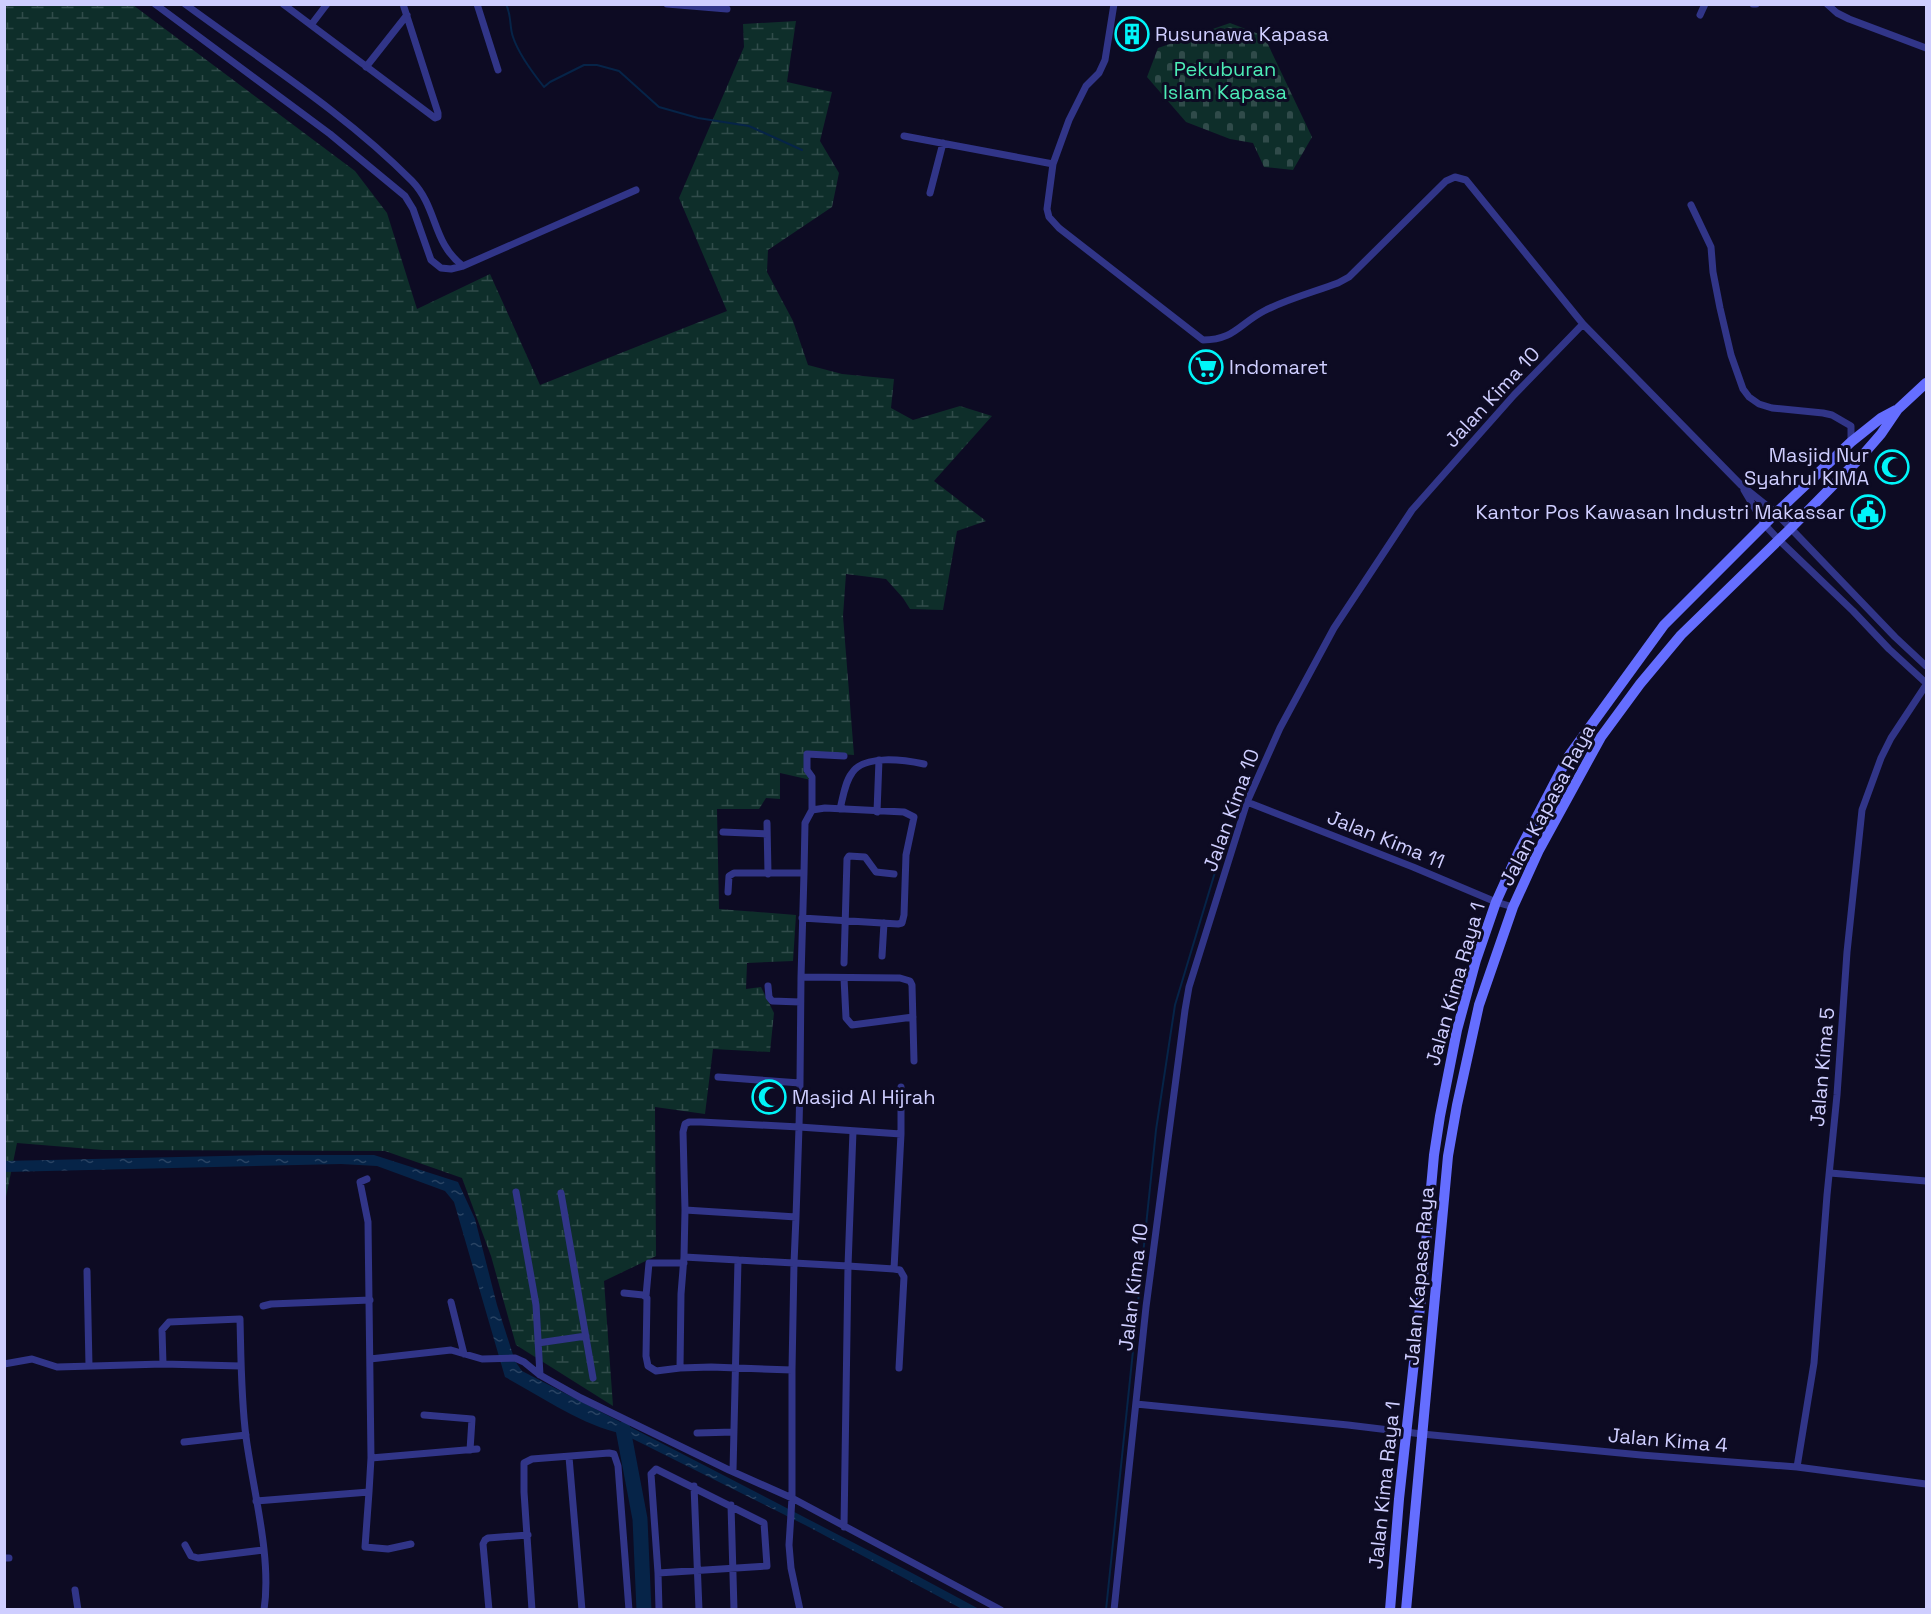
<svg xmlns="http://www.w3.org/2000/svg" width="1931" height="1614" font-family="'Space Grotesk',sans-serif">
  <defs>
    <pattern id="wetland-marsh" width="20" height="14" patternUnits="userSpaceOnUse" patternTransform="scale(1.5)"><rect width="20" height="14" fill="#0e2e2a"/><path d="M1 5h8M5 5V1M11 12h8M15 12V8" fill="none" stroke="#304b4a"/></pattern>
    <pattern id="cemetery-stones" width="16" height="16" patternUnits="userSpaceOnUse" patternTransform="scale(1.5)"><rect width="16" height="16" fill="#0e2e2a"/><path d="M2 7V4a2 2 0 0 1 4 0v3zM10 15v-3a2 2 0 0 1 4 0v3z" fill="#304b4a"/></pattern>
    <pattern id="water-ripples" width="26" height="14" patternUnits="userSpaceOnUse" patternTransform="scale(1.5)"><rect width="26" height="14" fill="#062448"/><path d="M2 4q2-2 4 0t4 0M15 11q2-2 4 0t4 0" fill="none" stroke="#294363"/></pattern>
  </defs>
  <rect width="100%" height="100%" fill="#0d0b23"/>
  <!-- wetland -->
  <path fill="url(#wetland-marsh)" d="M 5,5 L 133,5 L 355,171 L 387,213 L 417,309 L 490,274 L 540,385 L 727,311 L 679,198 L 744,47 L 743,24 L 796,21 L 787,82 L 832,92 L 820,141 L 839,173 L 832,207 L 768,250 L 767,272 L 793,321 L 808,365 L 842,374 L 894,379 L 891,408 L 913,420 L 960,406 L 992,416 L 934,481 L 986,521 L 957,531 L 943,610 L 910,609 L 903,598 L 886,579 L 846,574 L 843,616 L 854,755 L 809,752 L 811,780 L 780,773 L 780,799 L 766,798 L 759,809 L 717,809 L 719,909 L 796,915 L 793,961 L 747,963 L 746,989 L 761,987 L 774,1013 L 770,1052 L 713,1049 L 705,1114 L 655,1107 L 656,1256 L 604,1281 L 613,1406 L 516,1345 L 491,1256 L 462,1178 L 385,1151 L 103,1150 L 17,1143 L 5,1202 Z"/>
  <!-- cemetery -->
  <path fill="url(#cemetery-stones)" d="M 1230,23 L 1264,36 L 1312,137 L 1293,170 L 1264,167 L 1253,143 L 1230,139 L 1186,122 L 1147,77 L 1158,48 Z"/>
  <!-- water -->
  <path fill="url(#water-ripples)" d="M 262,1155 L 374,1155 L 458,1182 L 475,1219 L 497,1305 L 515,1361 L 522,1371 L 912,1573 L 979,1609 L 962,1609 L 807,1526 L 623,1434 C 580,1424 544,1398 505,1377 L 454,1202 L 445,1191 L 377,1166 L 341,1164 L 5,1172 L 4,1161 Z"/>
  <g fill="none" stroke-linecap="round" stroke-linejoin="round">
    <!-- stream -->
    <path stroke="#062448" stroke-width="2" d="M 506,4 C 512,17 509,25 513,37 C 519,55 532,72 544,87 L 550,82 L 584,65 L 597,65 L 619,71 L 659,107 L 698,118 L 749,126 L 802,150
      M 1106,1610 L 1156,1130 L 1175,1005 L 1225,839"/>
    <!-- river -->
    <path stroke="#062448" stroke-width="15" d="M 623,1429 L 640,1519 L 644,1610"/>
    <!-- minor -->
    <path stroke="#313588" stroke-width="7" d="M 155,4 L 330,134 L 405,196 L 413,209 L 431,260 L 441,268 L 451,269 L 463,266 L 636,190
      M 185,4 C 262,61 345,113 412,181 C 438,208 432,243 463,266
      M 283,4 L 435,118 L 438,117 L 438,113 L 403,4
      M 477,4 L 498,70
      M 667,4 L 727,9
      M 1114,4 L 1105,60 L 1099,73 L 1086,86 L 1069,120 L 1053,164 L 1047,209 L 1049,217 L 1059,228 L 1203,340 C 1234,340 1239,324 1264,311 C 1287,299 1314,292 1338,283 L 1349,277 L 1446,181 L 1455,177 L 1466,180 L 1583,324 L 1741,485 L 1776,513 L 1895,637 L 1926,666
      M 1753,4 L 1756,4
      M 1827,4 L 1837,13 L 1849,19 L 1926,48
      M 1700,15 L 1705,4
      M 311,25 L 327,4
      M 366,67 L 407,15
      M 904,136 L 1053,164
      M 930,193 L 943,143
      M 1691,205 L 1711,247 L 1713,272 L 1720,308 L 1731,355 L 1743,389 L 1749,397 L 1759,404 L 1772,408 L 1823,413 L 1832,415 L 1851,426 L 1851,442
      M 1744,490 L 1764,524 L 1779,540 L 1853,611 L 1889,649 L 1926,683
      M 1247,802 L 1413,867 L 1496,902 L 1513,907
      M 840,809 C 843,797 845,782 852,773 C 864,754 905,760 924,764
      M 812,810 L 812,777 L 807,770 L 807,754 L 844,756
      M 877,812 L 879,760
      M 767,823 L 768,874
      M 723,832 L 767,834
      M 728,892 L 729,876 L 734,873 L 804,873 L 801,977 L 800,1083
      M 802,918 L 898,924 L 902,923 L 904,915 L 906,855 L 914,817 L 904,812 L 825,808 L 812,810 L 805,823 L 804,873
      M 882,956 L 884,923
      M 844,963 L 847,859 L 849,856 L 865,857 L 876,872 L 894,874
      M 801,977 L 900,978 L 910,981 L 912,985 L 914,1061
      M 844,978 L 846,1018 L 852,1025 L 913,1017
      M 768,986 L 769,997 L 772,1001 L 800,1002
      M 718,1077 L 800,1083 L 799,1127 L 901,1134 L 894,1269 L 848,1266 L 853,1131
      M 901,1134 L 901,1087
      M 1830,1173 L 1926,1181
      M 367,1179 L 360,1182 L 368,1222 L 371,1458 L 477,1449
      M 516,1192 L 536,1305 L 540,1375
      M 561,1193 L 593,1378
      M 685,1210 L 683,1132 L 685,1124 L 689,1122 L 701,1122 L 799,1127 L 796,1217
      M 684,1257 L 738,1260 L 733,1471
      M 738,1260 L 794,1263 L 796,1217 L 685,1210 L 684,1257 L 681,1294 L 680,1368 L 711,1367 L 792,1370 L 792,1498 L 789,1545 L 791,1568 L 800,1610
      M 894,1269 L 900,1270 L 904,1277 L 899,1368
      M 87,1271 L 89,1366
      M 624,1293 L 643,1295 L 647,1298 L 646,1356 L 648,1366 L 656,1371 L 680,1368
      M 646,1296 L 649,1263 L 684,1263
      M 451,1302 L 464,1354
      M 263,1306 L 271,1304 L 370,1300
      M 538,1343 L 586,1336
      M 370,1359 L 451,1350 L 482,1359 L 515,1358 L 524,1362 L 540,1375 L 581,1398 L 729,1470 L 792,1498 L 1001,1610
      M 4,1364 L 32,1359 L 57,1367 L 163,1364 L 241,1366
      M 163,1364 L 162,1330 L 169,1322 L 240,1319 C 241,1358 241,1398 246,1437 C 253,1490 272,1558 264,1610
      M 792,1370 L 794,1263 L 848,1266 L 844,1527
      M 1136,1404 L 1348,1425 L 1422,1434 L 1641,1455 L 1797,1467 L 1926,1484
      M 424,1415 L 472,1419 L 470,1450
      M 697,1433 L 734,1432
      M 184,1442 L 246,1435
      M 569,1457 L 582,1610
      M 1797,1467 L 1814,1363 L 1827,1195 L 1837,1095 L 1847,952 L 1862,810 L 1881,758 L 1891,738 L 1926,685
      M 694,1486 L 699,1610
      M 369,1492 L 365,1547 L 388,1549 L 411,1544
      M 256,1501 L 369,1492 L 371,1458
      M 731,1505 L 734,1610
      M 185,1545 L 191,1556 L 198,1558 L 263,1550
      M 4,1558 L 9,1558
      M 658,1573 L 767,1566 L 764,1523 L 656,1469 L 651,1474 L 658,1573 L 659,1610
      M 75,1590 L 78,1610
      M 489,1610 L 483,1544 L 485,1540 L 488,1538 L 528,1535
      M 532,1610 L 524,1492 L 524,1463 L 532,1459 L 609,1453 L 614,1454 L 618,1466 L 629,1610
      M 1114,1610 L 1146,1307 L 1185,1010 L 1189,987 L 1247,802 L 1280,728 L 1334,628 L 1412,510 L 1514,395 L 1583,324"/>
    <!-- secondary -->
    <path stroke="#656eff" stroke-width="10" d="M 1390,1610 L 1399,1499 L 1421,1298 L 1434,1155 L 1440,1116 L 1457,1030 L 1476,960 L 1496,902 L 1519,851 L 1568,757 L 1664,625 L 1776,513 L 1851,442 L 1881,418 L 1896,410
      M 1406,1610 L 1448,1156 L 1457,1105 L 1479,1005 L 1513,907 L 1539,850 L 1601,737 L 1640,684 L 1681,635 L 1791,528 L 1861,457 L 1881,434 L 1898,409 L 1926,383"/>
  </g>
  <!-- icons -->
  <defs>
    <symbol id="building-ring" viewBox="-11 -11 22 22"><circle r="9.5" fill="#0d0b23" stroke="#00f5f9" stroke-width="1.5"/><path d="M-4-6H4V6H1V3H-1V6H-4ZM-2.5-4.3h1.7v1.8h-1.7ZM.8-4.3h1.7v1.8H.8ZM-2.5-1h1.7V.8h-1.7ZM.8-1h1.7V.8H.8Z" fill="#00f5f9"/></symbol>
    <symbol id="supermarket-ring" viewBox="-11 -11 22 22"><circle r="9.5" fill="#0d0b23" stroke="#00f5f9" stroke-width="1.5"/><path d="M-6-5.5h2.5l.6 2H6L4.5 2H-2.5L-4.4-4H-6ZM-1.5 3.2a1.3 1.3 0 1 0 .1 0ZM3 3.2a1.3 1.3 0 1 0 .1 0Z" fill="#00f5f9"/></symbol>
    <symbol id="mosque-ring" viewBox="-11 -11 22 22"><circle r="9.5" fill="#0d0b23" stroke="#00f5f9" stroke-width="1.5"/><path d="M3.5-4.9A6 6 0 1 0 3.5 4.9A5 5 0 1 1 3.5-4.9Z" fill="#00f5f9"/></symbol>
    <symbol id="civic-ring" viewBox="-11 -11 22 22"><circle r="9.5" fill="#0d0b23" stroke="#00f5f9" stroke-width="1.5"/><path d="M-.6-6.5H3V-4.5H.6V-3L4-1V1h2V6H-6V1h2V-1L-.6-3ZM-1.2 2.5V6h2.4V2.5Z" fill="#00f5f9"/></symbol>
  </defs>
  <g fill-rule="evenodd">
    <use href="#building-ring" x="1113" y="15" width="38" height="38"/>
    <use href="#supermarket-ring" x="1187" y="348" width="38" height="38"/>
    <use href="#mosque-ring" x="1873" y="448" width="38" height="38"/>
    <use href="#civic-ring" x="1849" y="493" width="38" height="38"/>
    <use href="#mosque-ring" x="750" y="1078" width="38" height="38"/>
  </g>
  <g text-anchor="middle" stroke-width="6" stroke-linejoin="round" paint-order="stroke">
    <!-- poi labels -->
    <g font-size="20" fill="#cfceff" stroke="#0d0b23" text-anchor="start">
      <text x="1155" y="41">Rusunawa Kapasa</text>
      <text x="1229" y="374">Indomaret</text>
      <text x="1869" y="462" text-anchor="end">Masjid Nur<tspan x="1869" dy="23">Syahrul KIMA</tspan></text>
      <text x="1845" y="519" text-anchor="end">Kantor Pos Kawasan Industri Makassar</text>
      <text x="792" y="1104">Masjid Al Hijrah</text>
    </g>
    <!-- park labels -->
    <g font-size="20" fill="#4cecb6" stroke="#0d0b23">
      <text x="1225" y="76">Pekuburan<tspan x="1225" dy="23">Islam Kapasa</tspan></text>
    </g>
    <!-- street labels -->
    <g font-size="20" fill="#cfceff" stroke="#0d0b23">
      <text transform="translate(1492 397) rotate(-47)" y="7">Jalan Kima 10</text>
      <text transform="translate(1547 805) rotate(-62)" y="7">Jalan Kapasa Raya</text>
      <text transform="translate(1231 810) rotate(-70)" y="7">Jalan Kima 10</text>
      <text transform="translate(1386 839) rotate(22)" y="7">Jalan Kima 11</text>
      <text transform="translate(1455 984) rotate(-74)" y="7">Jalan Kima Raya 1</text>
      <text transform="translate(1822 1067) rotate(-85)" y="7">Jalan Kima 5</text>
      <text transform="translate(1419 1276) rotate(-85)" y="7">Jalan Kapasa Raya</text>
      <text transform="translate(1133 1287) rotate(-83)" y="7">Jalan Kima 10</text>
      <text transform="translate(1668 1440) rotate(5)" y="7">Jalan Kima 4</text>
      <text transform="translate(1384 1485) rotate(-84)" y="7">Jalan Kima Raya 1</text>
    </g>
  </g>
  <!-- border -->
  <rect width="1931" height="1614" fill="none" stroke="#cfceff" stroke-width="12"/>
</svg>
